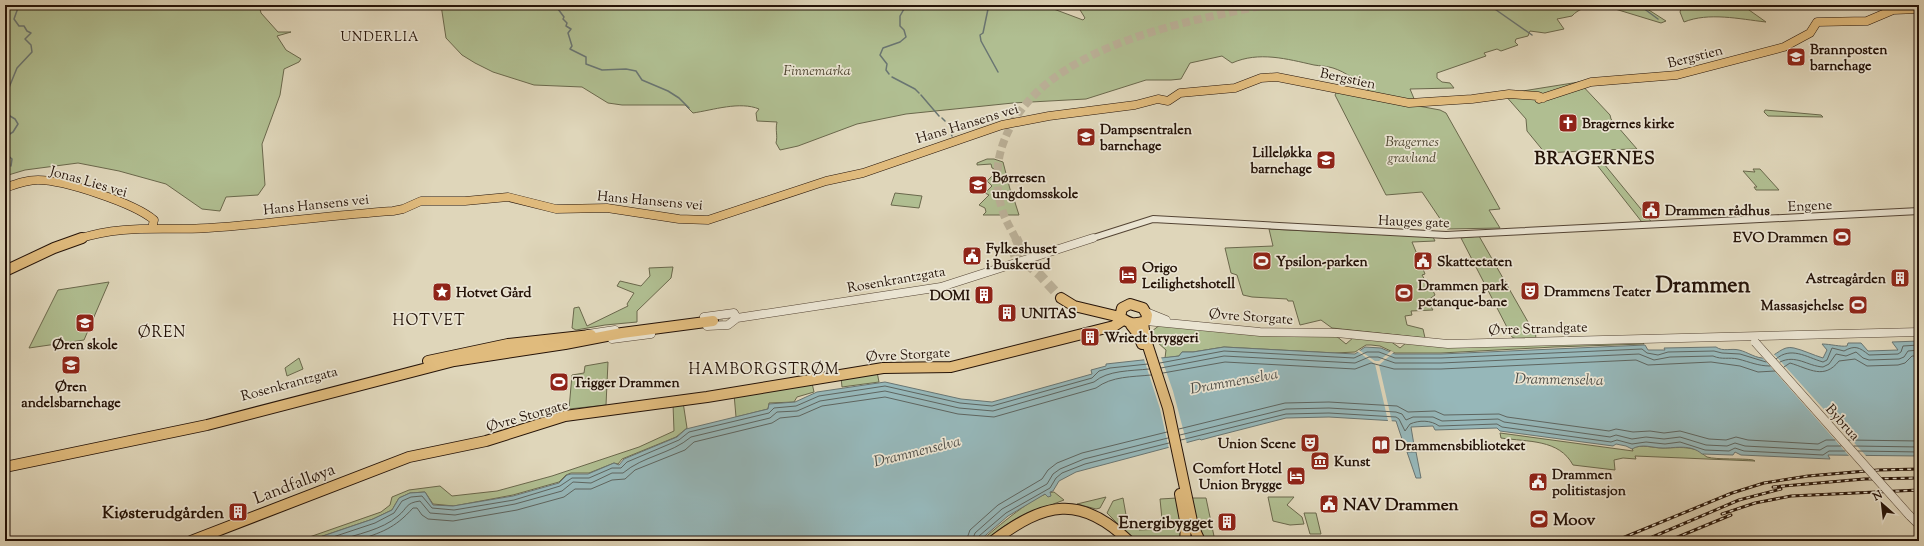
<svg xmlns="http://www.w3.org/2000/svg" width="1924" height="546" font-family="'Sorts Mill Goudy',serif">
  <rect width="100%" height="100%" fill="#dfd6ba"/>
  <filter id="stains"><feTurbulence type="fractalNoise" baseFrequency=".005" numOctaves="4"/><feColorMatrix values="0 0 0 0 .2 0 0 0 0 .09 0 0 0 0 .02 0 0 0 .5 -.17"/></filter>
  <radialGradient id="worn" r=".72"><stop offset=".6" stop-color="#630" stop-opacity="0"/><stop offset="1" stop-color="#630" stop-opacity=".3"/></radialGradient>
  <!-- green -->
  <path fill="#b0be91" stroke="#6a684c" d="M 5,5 L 259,5 L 261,13 L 278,32 L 291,32 L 277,36 L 286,50 L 301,59 L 299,62 L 284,69 L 280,95 L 262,144 L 265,185 L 258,195 L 226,197 L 220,211 L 202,209 L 166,184 L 119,171 L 78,163 L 25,170 L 5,176 Z
    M 441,5 L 1043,5 L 1083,20 L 1085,18 L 1077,5 L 1596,5 C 1587,7 1578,9 1572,16 L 1557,19 L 1564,29 L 1545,33 L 1530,31 L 1528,36 L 1516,39 L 1515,42 L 1518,45 L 1501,51 L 1497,49 L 1484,53 L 1486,56 L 1437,73 L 1437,78 L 1442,82 L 1450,83 L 1454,88 L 1410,89 L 1415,101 L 1368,94 L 1368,87 C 1356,81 1346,72 1333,68 C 1327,66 1320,66 1314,65 C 1287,59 1259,51 1232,63 L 1222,56 L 1190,63 L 1181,79 L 1171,80 L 1146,80 L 1086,99 L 1013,103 L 906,114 L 857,124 L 798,146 L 780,150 L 776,143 C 778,135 775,131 777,122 L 757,121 L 756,113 L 759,109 C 740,101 713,110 693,113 L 685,105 L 622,105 L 608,103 L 582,87 L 534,85 L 493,72 L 475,63 L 462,55 L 446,38 Z
    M 1602,5 L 1641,5 L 1666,21 L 1661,23 Z
    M 1682,5 L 1742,5 L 1766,22 C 1739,19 1709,12 1684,22 L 1680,12 Z
    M 1579,82 L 1610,115 L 1611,119 L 1637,149 L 1597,150 L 1604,164 L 1654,225 L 1645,226 L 1597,165 L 1582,151 L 1545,153 L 1527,131 L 1526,119 L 1504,94 Z
    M 1337,91 L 1440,110 L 1446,113 L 1500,209 L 1489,210 L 1500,228 L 1447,229 L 1422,192 L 1386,195 L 1335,95 Z
    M 1765,110 L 1821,115 L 1823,117 L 1768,116 L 1764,112 Z
    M 987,159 L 994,159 L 1003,162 L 1011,193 L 1012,193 L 1019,215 L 983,215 L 986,212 L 985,208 L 979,205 L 989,195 L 985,193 L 992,186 L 987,181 L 998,170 L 992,168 L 991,164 L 977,165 L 977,163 Z
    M 1753,169 L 1760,169 L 1779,190 L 1756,190 L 1754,187 L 1757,187 L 1743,171 L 1755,172 Z
    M 895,193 L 922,196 L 919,208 L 891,205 Z
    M 1269,229 L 1433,237 L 1435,241 L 1412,242 L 1425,274 L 1422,275 L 1425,280 L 1428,280 L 1435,295 L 1427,301 L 1433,310 L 1411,311 L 1412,315 L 1405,316 L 1407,325 L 1423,329 L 1425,338 L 1332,328 L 1321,320 L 1300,325 L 1293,301 L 1288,301 L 1287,299 L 1252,297 L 1243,295 L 1237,275 L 1231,273 L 1225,248 L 1273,246 Z
    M 1479,236 L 1536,336 L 1535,338 L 1516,339 L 1512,337 L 1461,238 Z
    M 673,267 L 671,278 L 637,311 L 637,322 L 605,325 L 576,330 L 572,328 L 574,308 L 579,307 L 587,326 L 628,306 L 627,304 L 634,293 L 617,286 L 620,281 L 641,286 L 650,276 L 649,268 Z
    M 109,282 L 84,340 L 29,348 L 58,290 Z
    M 1160,325 L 1335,335 L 1346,344 L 1354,337 L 1390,341 L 1400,348 L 1406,343 L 1641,340 L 1644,344 L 1554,347 L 1441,353 L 1395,353 L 1380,346 L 1371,345 L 1366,345 L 1355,352 L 1335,353 L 1224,347 L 1193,352 L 1182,352 L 1179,356 L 1165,358 L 1166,350 L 1157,342 L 1152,331 Z
    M 299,358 L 303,369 L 287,376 L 285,368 Z
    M 608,362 L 606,405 L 569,409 L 572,375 L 584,373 L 585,366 Z
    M 877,372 L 879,382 L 842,387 L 841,377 Z
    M 812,383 L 814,392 L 797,397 L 794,402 L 769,403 L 768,409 L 736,417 L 734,394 Z
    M 683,402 L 687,428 L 676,437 L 622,459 L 618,464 L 614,463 L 589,473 L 571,473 L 566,475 L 559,482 L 513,495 L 454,506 L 433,504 L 425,492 L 410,493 L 399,498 L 392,510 L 373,519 L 308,541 L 298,541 L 381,512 L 390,505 L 392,497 L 409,490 L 440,486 L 452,496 L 497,491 L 552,476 L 639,447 L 674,431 L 673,404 Z
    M 1500,433 L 1633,451 L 1632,448 C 1643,444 1652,448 1663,448 C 1675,448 1684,446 1697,450 C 1701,451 1703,455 1707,457 C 1717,460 1742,458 1753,460 L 1755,461 L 1635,456 L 1636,459 L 1623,458 L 1614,460 L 1615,470 L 1573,465 C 1559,439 1528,442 1501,438 Z
    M 1054,492 L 1064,500 L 1019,517 L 1003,527 L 987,541 L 981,541 C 995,529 1037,492 1054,492 Z
    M 1106,497 L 1100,508 L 1096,509 L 1077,504 Z
    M 1268,497 L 1294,497 L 1287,505 L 1302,517 L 1304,524 L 1290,525 L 1273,521 Z
    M 1123,498 L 1128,526 L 1138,526 L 1139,530 L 1163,529 L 1160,499 L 1177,498 L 1182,531 L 1179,541 L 1135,541 L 1107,513 L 1113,501 Z
    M 1192,498 L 1206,498 L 1215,541 L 1206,541 C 1196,531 1194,512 1192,498 Z
    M 1304,513 L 1316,513 L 1321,534 L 1310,534 Z"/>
  <!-- water -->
  <path fill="#96b7b9" stroke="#697572" d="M 1919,341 L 1919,456 L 1828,455 L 1830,459 L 1741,455 L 1735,452 L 1733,455 L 1702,454 C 1691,444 1676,448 1663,448 C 1652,448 1642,443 1632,449 L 1626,446 L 1616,444 L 1613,446 L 1500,431 L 1497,428 L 1435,430 L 1433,426 L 1411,427 L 1414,445 L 1404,445 L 1396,421 L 1329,417 L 1286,418 L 1212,437 L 1201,440 L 1200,439 L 1076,472 L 1059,481 L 1053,491 L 1050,492 L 1051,496 L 1048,497 L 1045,494 L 1008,516 L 979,541 L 308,541 L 373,519 L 392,510 L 399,498 L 410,493 L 425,492 L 433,505 L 453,506 L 513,496 L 559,483 L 567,475 L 571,474 L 588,474 L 614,463 L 619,465 L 624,459 L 677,437 L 686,429 L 768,409 L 769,404 L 795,402 L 817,392 L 885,382 L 961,399 L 992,402 L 1092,374 L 1091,370 L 1106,366 L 1106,364 L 1179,356 L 1182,352 L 1193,352 L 1224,347 L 1355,354 L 1365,347 L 1381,348 L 1395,354 L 1441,354 L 1645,345 L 1648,350 L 1665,350 L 1664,348 L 1716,347 C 1723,352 1731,348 1739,350 C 1748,352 1756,359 1766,358 C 1777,356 1782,345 1794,348 C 1803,350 1813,355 1823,358 L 1827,350 L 1822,344 C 1830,344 1841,347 1847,346 L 1848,343 L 1861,343 L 1868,351 L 1898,350 L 1892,342 Z
    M 1407,452 L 1416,452 L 1421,478 L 1416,478 Z"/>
  <!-- pier -->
  <path fill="#dfd6ba" d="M 1359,350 L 1375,361 L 1379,361 L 1391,351 L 1394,352 L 1379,365 L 1392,422 L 1388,421 L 1375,364 L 1357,351 Z
    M 1773,353 L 1867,457 L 1850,457 L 1761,356 Z
    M 1161,357 L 1173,391 L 1187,444 L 1169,449 L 1160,409 L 1144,359 Z"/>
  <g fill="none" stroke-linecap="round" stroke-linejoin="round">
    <!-- shore -->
    <path stroke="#5e6560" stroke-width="1" d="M 1776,359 C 1791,346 1806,357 1823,362 L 1827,360 L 1832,348 L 1844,351 C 1855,345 1859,347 1869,355 L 1898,354 L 1901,352 L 1903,346 L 1919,345
      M 1780,362 C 1796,354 1807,366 1823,367 L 1829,364 L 1836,354 L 1846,356 L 1856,352 L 1863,358 L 1869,360 L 1899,359 L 1904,357 L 1908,351 L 1919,350
      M 1160,363 L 1224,351 L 1354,358 L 1367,352 L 1379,352 L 1395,358 L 1441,358 L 1642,349 L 1647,353 L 1658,355 L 1668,352 L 1714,351 L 1722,353 L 1740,354 L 1766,362
      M 1784,367 L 1790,363 C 1810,369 1824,380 1839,361 L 1855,359 L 1867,366 L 1898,365 L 1905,363 L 1912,356 L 1919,356
      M 1161,368 L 1224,356 L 1355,363 L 1369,357 L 1378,357 L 1395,363 L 1441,363 L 1639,354 L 1654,360 L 1670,357 L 1713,356 C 1722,360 1729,357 1738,359 C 1750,362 1758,366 1770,366
      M 1163,373 L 1225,362 L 1355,369 L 1371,363 L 1394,369 L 1441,369 L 1636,360 L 1648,365 L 1711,362 L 1740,366 L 1758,372 L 1775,371
      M 1179,429 L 1285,403 L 1329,402 L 1397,406 L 1408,412 L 1435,411 L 1444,415 L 1499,414 L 1507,417 L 1609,431 L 1616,429 L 1633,432 L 1650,431 L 1664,433 L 1680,431 L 1709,439 L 1726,440 L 1736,437 L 1748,440 L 1818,444 L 1826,440 L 1835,440
      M 1180,435 L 1286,409 L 1329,408 L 1396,412 L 1402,414 L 1406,420 L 1413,417 L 1433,417 L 1442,421 L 1498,419 L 1504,422 L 1610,437 L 1616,435 L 1632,439 L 1646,437 L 1664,439 L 1680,437 L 1706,445 L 1727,446 L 1735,443 L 1745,446 L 1820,450 L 1827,446 L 1841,446
      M 1181,440 L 1286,414 L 1329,413 L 1396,417 L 1399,419 L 1405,431 L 1410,424 C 1419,420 1431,420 1439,426 L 1497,424 L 1502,427 L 1611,442 L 1617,440 L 1632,444 L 1646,442 L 1665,444 L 1680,442 L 1705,450 L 1729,451 L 1735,448 L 1744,451 L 1823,455 L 1829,451 L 1845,451
      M 1848,440 L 1919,441
      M 1854,446 L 1919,447
      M 1858,451 L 1919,452
      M 321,541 L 375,523 L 394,513 L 402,501 L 411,497 L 422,496 L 432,508 L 454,510 L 514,500 L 560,486 L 572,478 L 589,478 L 612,468 L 621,468 L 627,462 L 679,440 L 689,432 L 769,413 L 774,408 L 796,406 L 819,396 L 885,386 L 960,403 L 992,406 L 1092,378 L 1099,371 L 1110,368 L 1148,364
      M 337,541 C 357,534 382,530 398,516 C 408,508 405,503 420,501 L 430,513 L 455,515 L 515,504 L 562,491 L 573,482 L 591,483 L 612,473 L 623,473 C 643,456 671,454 691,437 L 770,418 L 777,412 L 797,411 L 820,401 L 885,391 L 959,408 L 993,411 L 1094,382 C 1108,370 1131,371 1149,369
      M 356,541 C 382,532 394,529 413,508 L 417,508 L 422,515 L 428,519 L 453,521 L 517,510 L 564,497 L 575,489 L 591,489 L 612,480 L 625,479 L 635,470 L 685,450 L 694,442 L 772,423 L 780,418 L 799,416 L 822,406 L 885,397 L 958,414 L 994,417 L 1096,388 C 1112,376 1132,377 1151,375
      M 966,541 L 970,530 L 998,505 L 1042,479 L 1048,470 L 1057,463 L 1082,453 L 1167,432
      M 972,541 L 975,533 L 1002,509 L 1047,484 L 1053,474 L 1060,469 L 1084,459 L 1168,438
      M 977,541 L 979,536 L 1006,513 L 1050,488 L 1056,478 L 1062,473 L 1085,464 L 1169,443"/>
    <!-- stream -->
    <path stroke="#697572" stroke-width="1.5" d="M 555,5 L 564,17 L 563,19 L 567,23 L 566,26 L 571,29 L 568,33 L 572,46 L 570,49 L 586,57 L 586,64 L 602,70 L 626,69 L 636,71 L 642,80 L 668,91 L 679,98 L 689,108
      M 903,5 L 904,8
      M 984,5 L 988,9 L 983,33 L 980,35 L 981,41 L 998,72
      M 1489,5 L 1532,35
      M 1639,5 L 1658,19
      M 889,74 L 886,70 L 887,64 L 880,55 L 883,48 L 900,42 L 906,37 L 904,30 L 900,26 L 900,16 L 904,9
      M 892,77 L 915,89 L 919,93
      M 921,95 L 939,116
      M 5,110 L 8,90 L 17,68 L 32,52 L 31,45 L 25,39 L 31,33 L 27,31 L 24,26 L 19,26 L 14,19 L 19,5
      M 5,113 L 15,119 L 18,124 L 13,132 L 5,137
      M 942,118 L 945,121
      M 951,134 L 952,136
      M 5,153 L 12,159 L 11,166"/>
    <!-- major-tunnel-far1 -->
    <path stroke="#baaf96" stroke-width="8" stroke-dasharray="8 4" stroke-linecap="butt" d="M 1016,239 C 1012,231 1007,223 1004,215 C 995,191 995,164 1004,141 C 1039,48 1181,22 1266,5"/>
    <!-- major-tunnel -->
    <path stroke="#baaf96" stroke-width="10" stroke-dasharray="10 5" stroke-linecap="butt" d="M 1016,238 L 1021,249
      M 1021,249 L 1032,251 L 1036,256 L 1034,260 L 1026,263 L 1018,261 L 1015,255 Z
      M 1026,263 L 1040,275 L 1061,298
      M 713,321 L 742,317"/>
    <defs>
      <path id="minor-far1" d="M 1090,239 L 1153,219 L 1446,235 L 1919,211"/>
      <path id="minor" d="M 1146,312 L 1166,320
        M 704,317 L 734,313 L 737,318
        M 737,318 L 941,287 L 1093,238
        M 1146,321 L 1260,332 L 1337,333 L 1448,344 L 1919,332
        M 707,326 L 728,325 L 737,318
        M 588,334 L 615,330
        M 612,339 L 651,334
        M 1909,515 L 1919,525"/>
      <path id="major-far1" d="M 1539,99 L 1591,82 L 1677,75 L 1784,47 L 1810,33 L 1817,22 L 1867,21 L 1893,10 L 1919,9
        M 5,188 C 16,184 26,180 38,180 C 64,180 134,203 154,220 L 152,228
        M 78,239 C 125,224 161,231 208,228 C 270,224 331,215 393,211 L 403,209 L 421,201 L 465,201 L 508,197 L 556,209 L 607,208 L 679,219 L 708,220 L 826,181 L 863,173 L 1002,125 L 1049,116 L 1135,105 L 1158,99 L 1168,101 L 1180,93 L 1235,88 L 1261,78 L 1277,77 L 1409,103 L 1472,99 L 1509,94 L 1538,96 L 1543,98"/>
      <path id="major" d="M 5,271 L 54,248 L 82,238
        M 1061,298 L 1074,306 L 1120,317
        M 1130,304 L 1143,308 L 1147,315 L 1146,321 C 1134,325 1130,324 1120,317 L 1122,308 Z
        M 1143,323 L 1145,337 L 1168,408 L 1193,526 L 1200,541
        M 1131,325 L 1138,334 L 1142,344
        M 428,361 L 508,344 L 591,335
        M 5,467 L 207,425 L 454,361 L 565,344 L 622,333 L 713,321
        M 1180,494 L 1186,526 L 1185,541
        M 191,541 L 409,457 L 486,441 L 565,416 L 707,397 L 883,368 L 951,367 L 1114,326 L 1123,320
        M 993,541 C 1045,502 1080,494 1129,541"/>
    </defs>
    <!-- minor-far1 casing -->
    <use href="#minor-far1" stroke="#544434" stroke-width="8"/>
    <!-- minor casing -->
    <use href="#minor" stroke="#544434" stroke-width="9"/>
    <!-- major-far1 casing -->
    <use href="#major-far1" stroke="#251308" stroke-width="9"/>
    <!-- major casing -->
    <use href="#major" stroke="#251308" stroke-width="12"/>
    <!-- minor-far1 -->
    <use href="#minor-far1" stroke="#eae4d2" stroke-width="6"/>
    <!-- minor -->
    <use href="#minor" stroke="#eae4d2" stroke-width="8"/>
    <!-- major-far1 -->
    <use href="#major-far1" stroke="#e0bb7d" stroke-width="8"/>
    <!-- major -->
    <use href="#major" stroke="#e0bb7d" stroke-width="10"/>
    <defs>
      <path id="rail" d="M 1773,487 L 1864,479 L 1919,478
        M 1722,514 L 1755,503 L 1791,496 L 1919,490
        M 1615,541 L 1732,493 L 1764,483 L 1808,476 L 1878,470 L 1919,469
        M 1643,541 L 1739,500 L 1781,489
        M 1668,541 L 1731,515"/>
    </defs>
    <!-- rail casing -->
    <use href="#rail" stroke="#251308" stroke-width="3"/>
    <!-- rail -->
    <use href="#rail" stroke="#eae4d2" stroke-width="1.5" stroke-dasharray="4" stroke-linecap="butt"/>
    <defs>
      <path id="minor-bridge" d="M 1755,342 L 1909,515"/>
    </defs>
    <!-- minor-bridge casing -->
    <use href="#minor-bridge" stroke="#544434" stroke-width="9" stroke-linecap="butt"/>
    <!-- minor-bridge -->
    <use href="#minor-bridge" stroke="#eae4d2" stroke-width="8"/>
  </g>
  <!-- icons -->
  <defs>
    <symbol id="school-square" viewBox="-11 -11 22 22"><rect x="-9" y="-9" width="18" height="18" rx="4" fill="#8f2418" stroke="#eae4d2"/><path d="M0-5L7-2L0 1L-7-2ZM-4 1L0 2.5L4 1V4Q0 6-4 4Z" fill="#fff"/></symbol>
    <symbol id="church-square" viewBox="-11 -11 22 22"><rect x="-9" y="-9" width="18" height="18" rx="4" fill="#8f2418" stroke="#eae4d2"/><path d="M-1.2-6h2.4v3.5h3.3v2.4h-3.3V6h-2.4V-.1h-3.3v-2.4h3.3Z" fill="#fff"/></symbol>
    <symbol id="civic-square" viewBox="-11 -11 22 22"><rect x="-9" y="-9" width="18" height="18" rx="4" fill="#8f2418" stroke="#eae4d2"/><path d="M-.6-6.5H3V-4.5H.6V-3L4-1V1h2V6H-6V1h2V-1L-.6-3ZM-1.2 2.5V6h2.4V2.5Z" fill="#fff"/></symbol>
    <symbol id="stadium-square" viewBox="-11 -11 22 22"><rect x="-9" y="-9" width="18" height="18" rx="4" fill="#8f2418" stroke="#eae4d2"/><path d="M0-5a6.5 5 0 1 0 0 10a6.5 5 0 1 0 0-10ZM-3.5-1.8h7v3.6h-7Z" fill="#fff"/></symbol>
    <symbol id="hotel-square" viewBox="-11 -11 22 22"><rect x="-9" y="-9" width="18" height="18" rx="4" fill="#8f2418" stroke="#eae4d2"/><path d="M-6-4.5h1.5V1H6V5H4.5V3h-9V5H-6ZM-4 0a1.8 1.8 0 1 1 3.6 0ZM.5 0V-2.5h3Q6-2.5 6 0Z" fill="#fff"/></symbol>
    <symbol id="building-square" viewBox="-11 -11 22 22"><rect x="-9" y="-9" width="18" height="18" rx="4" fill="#8f2418" stroke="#eae4d2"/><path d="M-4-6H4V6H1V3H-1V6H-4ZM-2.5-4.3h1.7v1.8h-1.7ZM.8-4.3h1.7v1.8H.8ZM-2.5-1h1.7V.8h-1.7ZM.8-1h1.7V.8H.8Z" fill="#fff"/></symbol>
    <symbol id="theatre-square" viewBox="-11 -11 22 22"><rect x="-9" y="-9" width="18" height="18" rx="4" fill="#8f2418" stroke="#eae4d2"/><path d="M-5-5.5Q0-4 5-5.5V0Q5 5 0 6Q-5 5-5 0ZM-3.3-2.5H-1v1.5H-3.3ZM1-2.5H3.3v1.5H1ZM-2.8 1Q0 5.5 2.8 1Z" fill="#fff"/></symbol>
    <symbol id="sight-square" viewBox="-11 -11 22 22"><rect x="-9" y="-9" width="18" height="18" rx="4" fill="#8f2418" stroke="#eae4d2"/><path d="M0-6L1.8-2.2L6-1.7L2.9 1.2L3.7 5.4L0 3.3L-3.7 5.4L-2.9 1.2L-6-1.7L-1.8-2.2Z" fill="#fff"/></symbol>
    <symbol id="library-square" viewBox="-11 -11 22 22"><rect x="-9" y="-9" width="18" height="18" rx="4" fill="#8f2418" stroke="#eae4d2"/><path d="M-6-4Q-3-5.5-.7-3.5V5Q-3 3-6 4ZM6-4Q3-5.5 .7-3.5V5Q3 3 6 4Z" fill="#fff"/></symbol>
    <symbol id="museum-square" viewBox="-11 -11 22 22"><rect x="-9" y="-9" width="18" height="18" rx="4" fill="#8f2418" stroke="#eae4d2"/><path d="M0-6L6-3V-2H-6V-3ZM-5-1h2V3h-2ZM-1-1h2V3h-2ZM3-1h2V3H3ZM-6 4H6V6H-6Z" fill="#fff"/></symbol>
  </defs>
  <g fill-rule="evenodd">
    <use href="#school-square" x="1785" y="46" width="22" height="22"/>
    <use href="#church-square" x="1557" y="112" width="22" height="22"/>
    <use href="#school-square" x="1075" y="126" width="22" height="22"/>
    <use href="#school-square" x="1315" y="149" width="22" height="22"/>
    <use href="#school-square" x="967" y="174" width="22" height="22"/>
    <use href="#civic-square" x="1640" y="199" width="22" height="22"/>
    <use href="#stadium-square" x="1831" y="226" width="22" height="22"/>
    <use href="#civic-square" x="961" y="245" width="22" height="22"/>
    <use href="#stadium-square" x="1251" y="250" width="22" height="22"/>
    <use href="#civic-square" x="1412" y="250" width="22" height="22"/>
    <use href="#hotel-square" x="1117" y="264" width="22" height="22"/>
    <use href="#building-square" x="1889" y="267" width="22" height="22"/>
    <use href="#theatre-square" x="1519" y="280" width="22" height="22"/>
    <use href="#sight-square" x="431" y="281" width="22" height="22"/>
    <use href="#stadium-square" x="1393" y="282" width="22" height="22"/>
    <use href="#building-square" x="973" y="284" width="22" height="22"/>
    <use href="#stadium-square" x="1847" y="294" width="22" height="22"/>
    <use href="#building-square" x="996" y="302" width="22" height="22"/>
    <use href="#school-square" x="74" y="312" width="22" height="22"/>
    <use href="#building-square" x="1079" y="326" width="22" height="22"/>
    <use href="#school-square" x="60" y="354" width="22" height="22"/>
    <use href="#stadium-square" x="548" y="371" width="22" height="22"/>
    <use href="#theatre-square" x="1299" y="432" width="22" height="22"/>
    <use href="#library-square" x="1370" y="434" width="22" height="22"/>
    <use href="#museum-square" x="1309" y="450" width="22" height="22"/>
    <use href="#hotel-square" x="1285" y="465" width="22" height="22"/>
    <use href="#civic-square" x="1527" y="471" width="22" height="22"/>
    <use href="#civic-square" x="1318" y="493" width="22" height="22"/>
    <use href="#building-square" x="227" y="501" width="22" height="22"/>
    <use href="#stadium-square" x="1528" y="508" width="22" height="22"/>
    <use href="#building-square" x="1216" y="511" width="22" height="22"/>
  </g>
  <g text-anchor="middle" stroke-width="3.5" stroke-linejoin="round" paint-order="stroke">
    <!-- far-quarter labels -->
    <g font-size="13" letter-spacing="1" fill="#251308" stroke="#eae4d2">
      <text x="380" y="41">UNDERLIA</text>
    </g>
    <!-- poi labels -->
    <g font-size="14" font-weight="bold" fill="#251308" stroke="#eae4d2" text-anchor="start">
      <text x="1810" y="54">Brannposten<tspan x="1810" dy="16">barnehage</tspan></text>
      <text x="1582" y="128">Bragernes kirke</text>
      <text x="1100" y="134">Dampsentralen<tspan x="1100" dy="16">barnehage</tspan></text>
      <text x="1312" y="157" text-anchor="end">Lilleløkka<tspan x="1312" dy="16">barnehage</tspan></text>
      <text x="992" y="182">Børresen<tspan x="992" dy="16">ungdomsskole</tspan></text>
      <text x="1665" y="215">Drammen rådhus</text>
      <text x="1828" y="242" text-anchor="end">EVO Drammen</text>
      <text x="986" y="253">Fylkeshuset<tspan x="986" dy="16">i Buskerud</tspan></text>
      <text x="1276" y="266">Ypsilon-parken</text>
      <text x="1437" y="266">Skatteetaten</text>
      <text x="1142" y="272">Origo<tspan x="1142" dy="16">Leilighetshotell</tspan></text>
      <text x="1886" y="283" text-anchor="end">Astreagården</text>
      <text x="1418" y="290">Drammen park<tspan x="1418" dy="16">petanque-bane</tspan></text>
      <text x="1544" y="296">Drammens Teater</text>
      <text x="456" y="297">Hotvet Gård</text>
      <text x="970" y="300" text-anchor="end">DOMI</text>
      <text x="1844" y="310" text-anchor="end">Massasjehelse</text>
      <text x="1021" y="318">UNITAS</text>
      <text x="1104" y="342">Wriedt bryggeri</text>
      <text x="85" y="349" text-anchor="middle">Øren skole</text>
      <text x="573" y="387">Trigger Drammen</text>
      <text x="71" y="391" text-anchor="middle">Øren<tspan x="71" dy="16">andelsbarnehage</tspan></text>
      <text x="1296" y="448" text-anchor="end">Union Scene</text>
      <text x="1395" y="450">Drammensbiblioteket</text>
      <text x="1334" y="466">Kunst</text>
      <text x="1282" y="473" text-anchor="end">Comfort Hotel<tspan x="1282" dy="16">Union Brygge</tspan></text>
      <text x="1552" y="479">Drammen<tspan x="1552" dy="16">politistasjon</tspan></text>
    </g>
    <!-- street labels -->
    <g font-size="14" fill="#251308" stroke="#eae4d2">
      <text transform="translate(1695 56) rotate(-14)" y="5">Bergstien</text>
      <text transform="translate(1348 78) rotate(12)" y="5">Bergstien</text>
      <text transform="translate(967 123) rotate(-17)" y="5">Hans Hansens vei</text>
      <text transform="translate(89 181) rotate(16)" y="5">Jonas Lies vei</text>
      <text transform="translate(650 200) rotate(5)" y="5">Hans Hansens vei</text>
      <text transform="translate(316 204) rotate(-6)" y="5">Hans Hansens vei</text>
      <text transform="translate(1810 205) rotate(-3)" y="5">Engene</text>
      <text transform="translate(1414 221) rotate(2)" y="5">Hauges gate</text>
      <text transform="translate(896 279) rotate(-10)" y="5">Rosenkrantzgata</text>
      <text transform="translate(1251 316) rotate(4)" y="5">Øvre Storgate</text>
      <text transform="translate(1538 328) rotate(-2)" y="5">Øvre Strandgate</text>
      <text transform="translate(908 354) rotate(-3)" y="5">Øvre Storgate</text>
      <text transform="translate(289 383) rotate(-15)" y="5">Rosenkrantzgata</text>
      <text transform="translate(527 415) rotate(-16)" y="5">Øvre Storgate</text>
      <text transform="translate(1843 422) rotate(48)" y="5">Bybrua</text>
    </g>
    <!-- park labels -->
    <g font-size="14" font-style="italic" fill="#4f4631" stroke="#eae4d2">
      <text x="817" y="75">Finnemarka</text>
      <text x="1412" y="146">Bragernes<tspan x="1412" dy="16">gravlund</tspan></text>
    </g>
    <!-- neighbourhood labels -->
    <g font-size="15" letter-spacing="1" fill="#251308" stroke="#eae4d2">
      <text x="429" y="325">HOTVET</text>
      <text x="162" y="337">ØREN</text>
      <text x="764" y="374">HAMBORGSTRØM</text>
    </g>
    <!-- water labels -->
    <g font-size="15" font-style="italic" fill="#4d4c46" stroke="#eae4d2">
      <text transform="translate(1559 379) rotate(1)" y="5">Drammenselva</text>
      <text transform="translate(1234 381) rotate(-10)" y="5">Drammenselva</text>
      <text transform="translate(917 451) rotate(-14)" y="5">Drammenselva</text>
    </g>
    <!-- near-street labels -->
    <g font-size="17" fill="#251308" stroke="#eae4d2">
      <text transform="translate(294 483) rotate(-21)" y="6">Landfalløya</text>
    </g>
    <!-- near-poi labels -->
    <g font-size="17" font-weight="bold" fill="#251308" stroke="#eae4d2" text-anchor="start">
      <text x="1343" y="510">NAV Drammen</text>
      <text x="224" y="518" text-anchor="end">Kiøsterudgården</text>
      <text x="1553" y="525">Moov</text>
      <text x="1213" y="528" text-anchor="end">Energibygget</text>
    </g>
    <!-- district labels -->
    <g font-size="18" font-weight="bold" letter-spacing="1" fill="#251308" stroke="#eae4d2">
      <text x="1595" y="164">BRAGERNES</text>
    </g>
    <!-- town labels -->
    <g font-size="22" font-weight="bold" fill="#251308" stroke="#eae4d2">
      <text x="1703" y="292">Drammen</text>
    </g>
  </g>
  <!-- margin -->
  <rect width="1924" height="546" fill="none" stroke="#dfd6ba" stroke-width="20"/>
  <rect x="6" y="6" width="1912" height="534" fill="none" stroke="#251308" stroke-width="2"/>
  <rect x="10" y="10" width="1904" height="526" fill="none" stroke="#251308"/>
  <!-- north arrow -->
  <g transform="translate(1882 504) rotate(332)" stroke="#eae4d2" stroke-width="3" paint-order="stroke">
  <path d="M0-3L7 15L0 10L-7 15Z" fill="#251308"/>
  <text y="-6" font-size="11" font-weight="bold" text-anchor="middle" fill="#251308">N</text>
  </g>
  <rect width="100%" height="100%" filter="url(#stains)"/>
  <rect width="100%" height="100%" fill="url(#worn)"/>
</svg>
